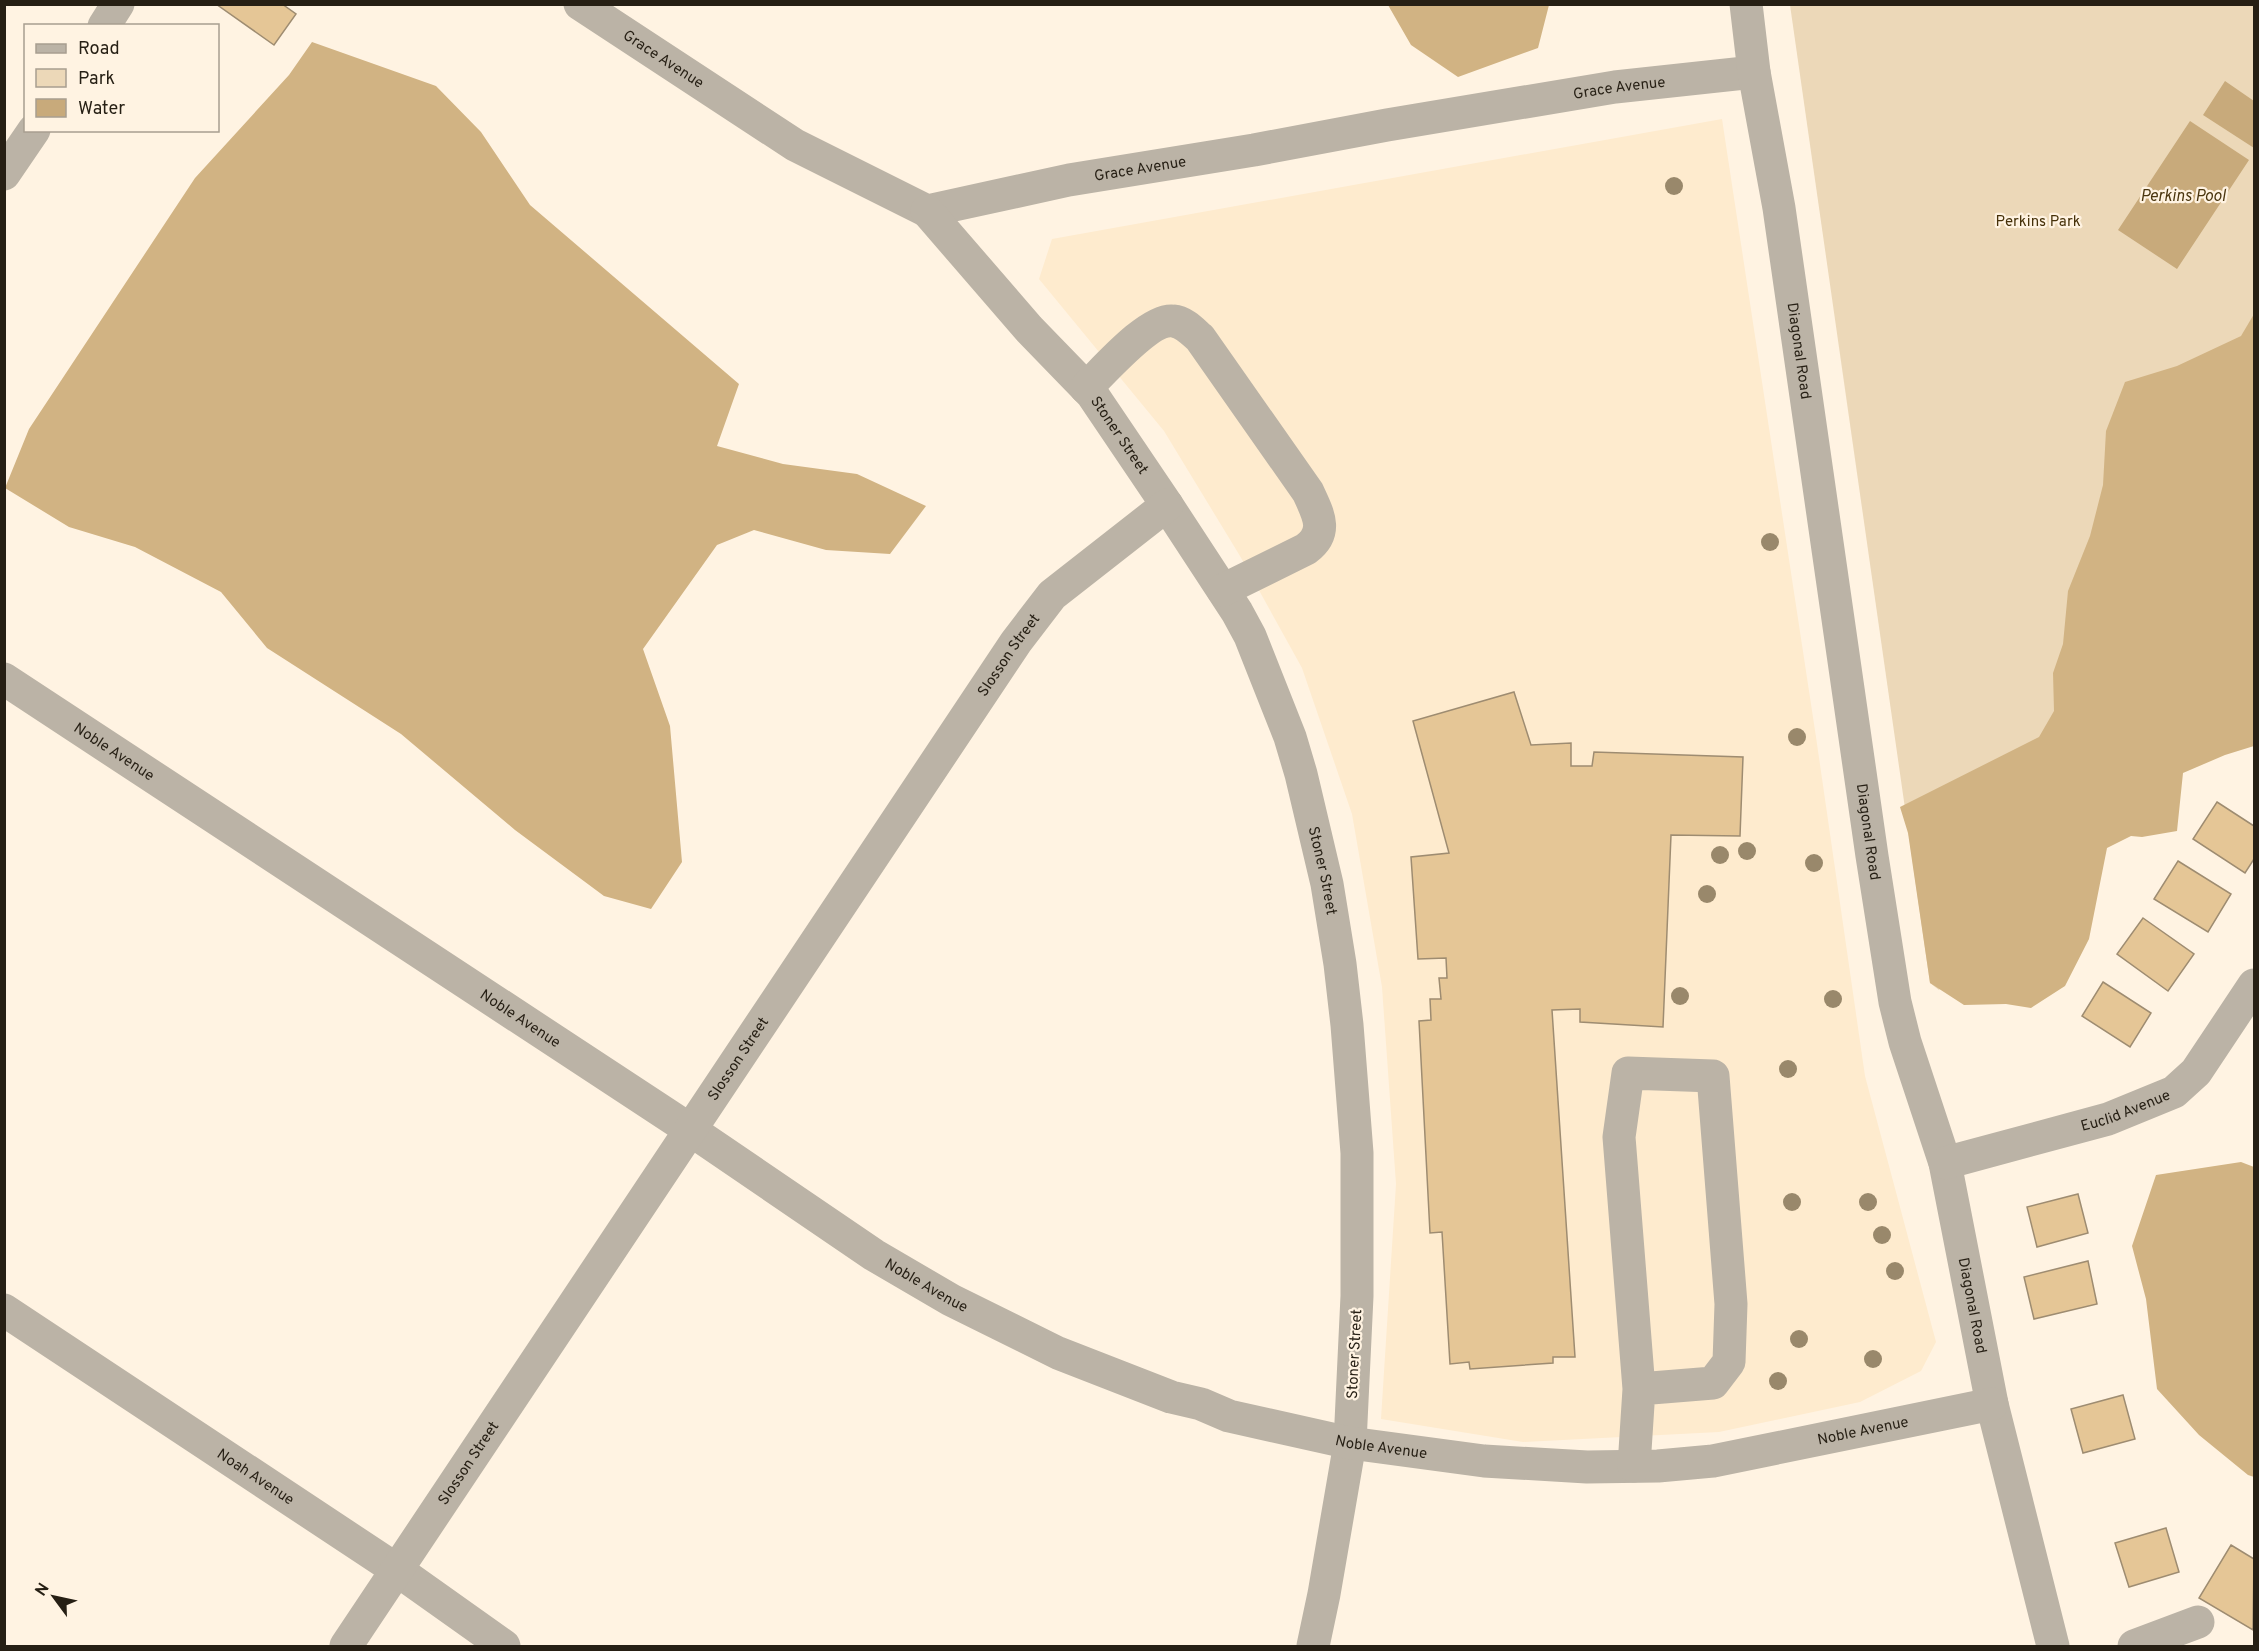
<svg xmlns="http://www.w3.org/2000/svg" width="2259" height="1651" font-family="Overpass,sans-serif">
  <rect width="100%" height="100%" fill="#fff3e2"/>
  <!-- built -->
  <path fill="#feebce" d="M 1722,119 L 1816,737 L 1865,1076 L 1936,1342 L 1921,1371 L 1860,1402 L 1719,1432 L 1523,1442 L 1381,1419 L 1396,1184 L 1382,987 L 1352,814 L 1302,668 L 1240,556 L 1164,431 L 1039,279 L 1052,239 Z"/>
  <!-- green -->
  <path fill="#ecd8b8" d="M 1790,5 L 2254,5 L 2254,504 L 1939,990 L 1930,983 Z"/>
  <!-- forest -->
  <path fill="#d1b383" d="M 1388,5 L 1549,5 L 1538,48 L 1458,77 L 1411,45 Z
    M 312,42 L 436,86 L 481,132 L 530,205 L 739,384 L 717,446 L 783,464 L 857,474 L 926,506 L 890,554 L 826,550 L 754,530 L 717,545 L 643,649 L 670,726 L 682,862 L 651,909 L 604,896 L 515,830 L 401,734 L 267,648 L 221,592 L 135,547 L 69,527 L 5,488 L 29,429 L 195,178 L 289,75 Z
    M 2254,314 L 2254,746 L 2225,755 L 2183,773 L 2177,831 L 2142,837 L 2131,836 L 2107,848 L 2089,939 L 2065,986 L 2031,1008 L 2006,1004 L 1964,1005 L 1930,983 L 1908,833 L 1900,807 L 2039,737 L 2054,711 L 2053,673 L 2063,644 L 2068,591 L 2090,536 L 2103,485 L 2106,431 L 2125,382 L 2177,366 L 2241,336 Z
    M 2241,1162 L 2254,1167 L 2254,1477 L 2248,1475 L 2199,1435 L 2157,1389 L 2146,1299 L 2132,1246 L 2156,1175 Z"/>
  <!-- water -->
  <path fill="#c8aa7b" d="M 2225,81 L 2254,101 L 2254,148 L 2203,115 Z
    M 2190,121 L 2249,160 L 2177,269 L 2118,230 Z"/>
  <!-- building -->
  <path fill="#e5c696" stroke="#9e8c71" stroke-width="1.5" d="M 216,4 L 282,4 L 296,14 L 274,45 Z
    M 1514,692 L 1531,745 L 1571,743 L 1571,766 L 1592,766 L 1594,752 L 1743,757 L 1740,836 L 1671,835 L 1663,1027 L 1580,1022 L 1580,1009 L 1552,1010 L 1575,1357 L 1553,1357 L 1553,1363 L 1470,1369 L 1469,1362 L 1450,1364 L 1442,1232 L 1430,1233 L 1419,1021 L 1431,1020 L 1430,999 L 1441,999 L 1439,978 L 1447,978 L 1446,958 L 1418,959 L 1411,857 L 1449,853 L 1413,721 Z
    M 2217,802 L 2254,826 L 2254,859 L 2245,873 L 2193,839 Z
    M 2178,861 L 2231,894 L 2208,932 L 2154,899 Z
    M 2143,918 L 2194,954 L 2168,991 L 2117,954 Z
    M 2103,982 L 2151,1013 L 2130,1047 L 2082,1016 Z
    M 2078,1194 L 2088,1233 L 2037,1247 L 2027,1207 Z
    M 2088,1261 L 2097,1304 L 2034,1319 L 2024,1277 Z
    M 2123,1395 L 2135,1439 L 2083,1453 L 2071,1409 Z
    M 2166,1528 L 2179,1572 L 2129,1587 L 2115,1543 Z
    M 2231,1545 L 2254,1559 L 2253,1630 L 2199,1598 Z"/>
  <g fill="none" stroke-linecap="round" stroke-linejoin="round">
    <!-- minor -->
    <g stroke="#bbb3a6" stroke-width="33">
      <path id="s1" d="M 580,4 L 795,145 L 927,211 L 1069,180 L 1254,150 L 1387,125 L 1615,87 L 1754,72"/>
      <path id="s2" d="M 1746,4 L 1754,72 L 1779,208 L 1872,856 L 1895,1002 L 1905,1042 L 1945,1163 L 1992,1404 L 2053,1646"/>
      <path d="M 104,26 L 118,4"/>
      <path d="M 4,174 L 34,130"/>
      <path id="s3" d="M 927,211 L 1029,329 L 1092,394 L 1167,505 L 1237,612 L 1250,636 L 1290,737 L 1301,774 L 1327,884 L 1340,964 L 1347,1025 L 1357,1153 L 1357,1296 L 1350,1443 L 1324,1594 L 1313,1646"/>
      <path d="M 1086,388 C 1103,372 1149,318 1173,321 C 1184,322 1192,331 1200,338 L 1308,492 C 1318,514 1329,532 1306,549 L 1223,590"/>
      <path id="s4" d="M 4,679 L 692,1131 L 874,1255 L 951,1300 L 1058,1353 L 1171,1397 L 1201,1404 L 1229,1416 L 1350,1443 L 1484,1461 L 1587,1467 L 1658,1466 L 1713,1461 L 1992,1404"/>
      <path id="s5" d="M 1945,1163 L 2108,1119 L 2174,1092 L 2196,1072 L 2254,985"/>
      <path id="s6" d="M 4,1310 L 397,1570 L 504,1646"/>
      <path d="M 1634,1466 L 1639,1389 L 1619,1137 L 1628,1073 L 1713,1076 L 1731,1304 L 1729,1362 L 1713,1383 L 1639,1389"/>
      <path id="s7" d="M 346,1646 L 1016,642 L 1052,595 L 1167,505"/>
      <path d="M 2134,1646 L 2198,1622"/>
    </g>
  </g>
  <!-- trees -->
  <g fill="#99886b">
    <circle cx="1674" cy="186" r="9"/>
    <circle cx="1770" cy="542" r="9"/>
    <circle cx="1797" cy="737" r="9"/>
    <circle cx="1747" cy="851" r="9"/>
    <circle cx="1720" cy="855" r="9"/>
    <circle cx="1814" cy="863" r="9"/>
    <circle cx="1707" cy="894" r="9"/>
    <circle cx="1680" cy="996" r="9"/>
    <circle cx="1833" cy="999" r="9"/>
    <circle cx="1788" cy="1069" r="9"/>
    <circle cx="1792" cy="1202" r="9"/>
    <circle cx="1868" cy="1202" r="9"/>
    <circle cx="1882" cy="1235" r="9"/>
    <circle cx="1895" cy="1271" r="9"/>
    <circle cx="1799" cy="1339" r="9"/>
    <circle cx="1873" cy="1359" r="9"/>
    <circle cx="1778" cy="1381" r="9"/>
  </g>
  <g text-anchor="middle" stroke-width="4.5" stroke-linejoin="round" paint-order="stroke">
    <!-- street labels -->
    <g font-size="15" fill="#261f14" stroke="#fff3e2">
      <text dy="5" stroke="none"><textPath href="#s1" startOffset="100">Grace Avenue</textPath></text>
      <text dy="5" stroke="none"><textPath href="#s1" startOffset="1108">Grace Avenue</textPath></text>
      <text dy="5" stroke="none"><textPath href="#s1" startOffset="622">Grace Avenue</textPath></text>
      <text dy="5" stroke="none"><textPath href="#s2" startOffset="351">Diagonal Road</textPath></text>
      <text dy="5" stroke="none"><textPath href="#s3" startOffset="296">Stoner Street</textPath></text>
      <text dy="5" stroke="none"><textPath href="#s7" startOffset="1192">Slosson Street</textPath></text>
      <text dy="5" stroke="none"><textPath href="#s4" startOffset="132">Noble Avenue</textPath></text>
      <text dy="5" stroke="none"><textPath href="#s2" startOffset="837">Diagonal Road</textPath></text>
      <text dy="5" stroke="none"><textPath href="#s3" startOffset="782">Stoner Street</textPath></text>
      <text dy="5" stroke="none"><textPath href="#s4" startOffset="618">Noble Avenue</textPath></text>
      <text dy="5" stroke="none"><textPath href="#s7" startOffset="706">Slosson Street</textPath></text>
      <text dy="5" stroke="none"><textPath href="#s5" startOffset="188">Euclid Avenue</textPath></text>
      <text dy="5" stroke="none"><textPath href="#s4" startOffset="1104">Noble Avenue</textPath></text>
      <text dy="5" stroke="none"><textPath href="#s2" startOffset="1323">Diagonal Road</textPath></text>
      <text transform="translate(1354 1354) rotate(-87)" y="5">Stoner Street</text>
      <text dy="5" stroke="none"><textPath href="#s4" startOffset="2076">Noble Avenue</textPath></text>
      <text dy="5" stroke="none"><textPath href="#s4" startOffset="1590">Noble Avenue</textPath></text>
      <text dy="5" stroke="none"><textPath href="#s7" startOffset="220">Slosson Street</textPath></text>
      <text dy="5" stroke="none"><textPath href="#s6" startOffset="302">Noah Avenue</textPath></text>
    </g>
    <!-- park labels -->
    <g font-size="15" fill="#463109" stroke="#fff3e2">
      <text x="2038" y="226">Perkins Park</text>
    </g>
    <!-- water labels -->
    <g font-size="16" font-style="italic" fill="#4a350e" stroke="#fff3e2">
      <text x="2183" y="201">Perkins Pool</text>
    </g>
  </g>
  <!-- border -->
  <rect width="2259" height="1651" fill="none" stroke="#261f14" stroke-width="12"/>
  <!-- legend -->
  <rect x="24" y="24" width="195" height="108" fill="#fff3e2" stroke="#a89e90" stroke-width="1.5"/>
  <rect x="36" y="44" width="30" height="9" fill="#bbb3a6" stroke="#a89e90" stroke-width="1.5"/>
  <text x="78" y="54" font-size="18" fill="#261f14">Road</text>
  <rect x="36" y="69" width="30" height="18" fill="#ecd8b8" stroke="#a89e90" stroke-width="1.5"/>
  <text x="78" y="84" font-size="18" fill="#261f14">Park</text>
  <rect x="36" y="99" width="30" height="18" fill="#c8aa7b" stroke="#a89e90" stroke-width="1.5"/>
  <text x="78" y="114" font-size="18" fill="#261f14">Water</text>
  <!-- north arrow -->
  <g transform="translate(54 1597) rotate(303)" stroke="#fff3e2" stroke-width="4.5" paint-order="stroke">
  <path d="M0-4.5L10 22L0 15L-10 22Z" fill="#261f14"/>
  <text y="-9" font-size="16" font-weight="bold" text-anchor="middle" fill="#261f14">N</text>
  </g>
</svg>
